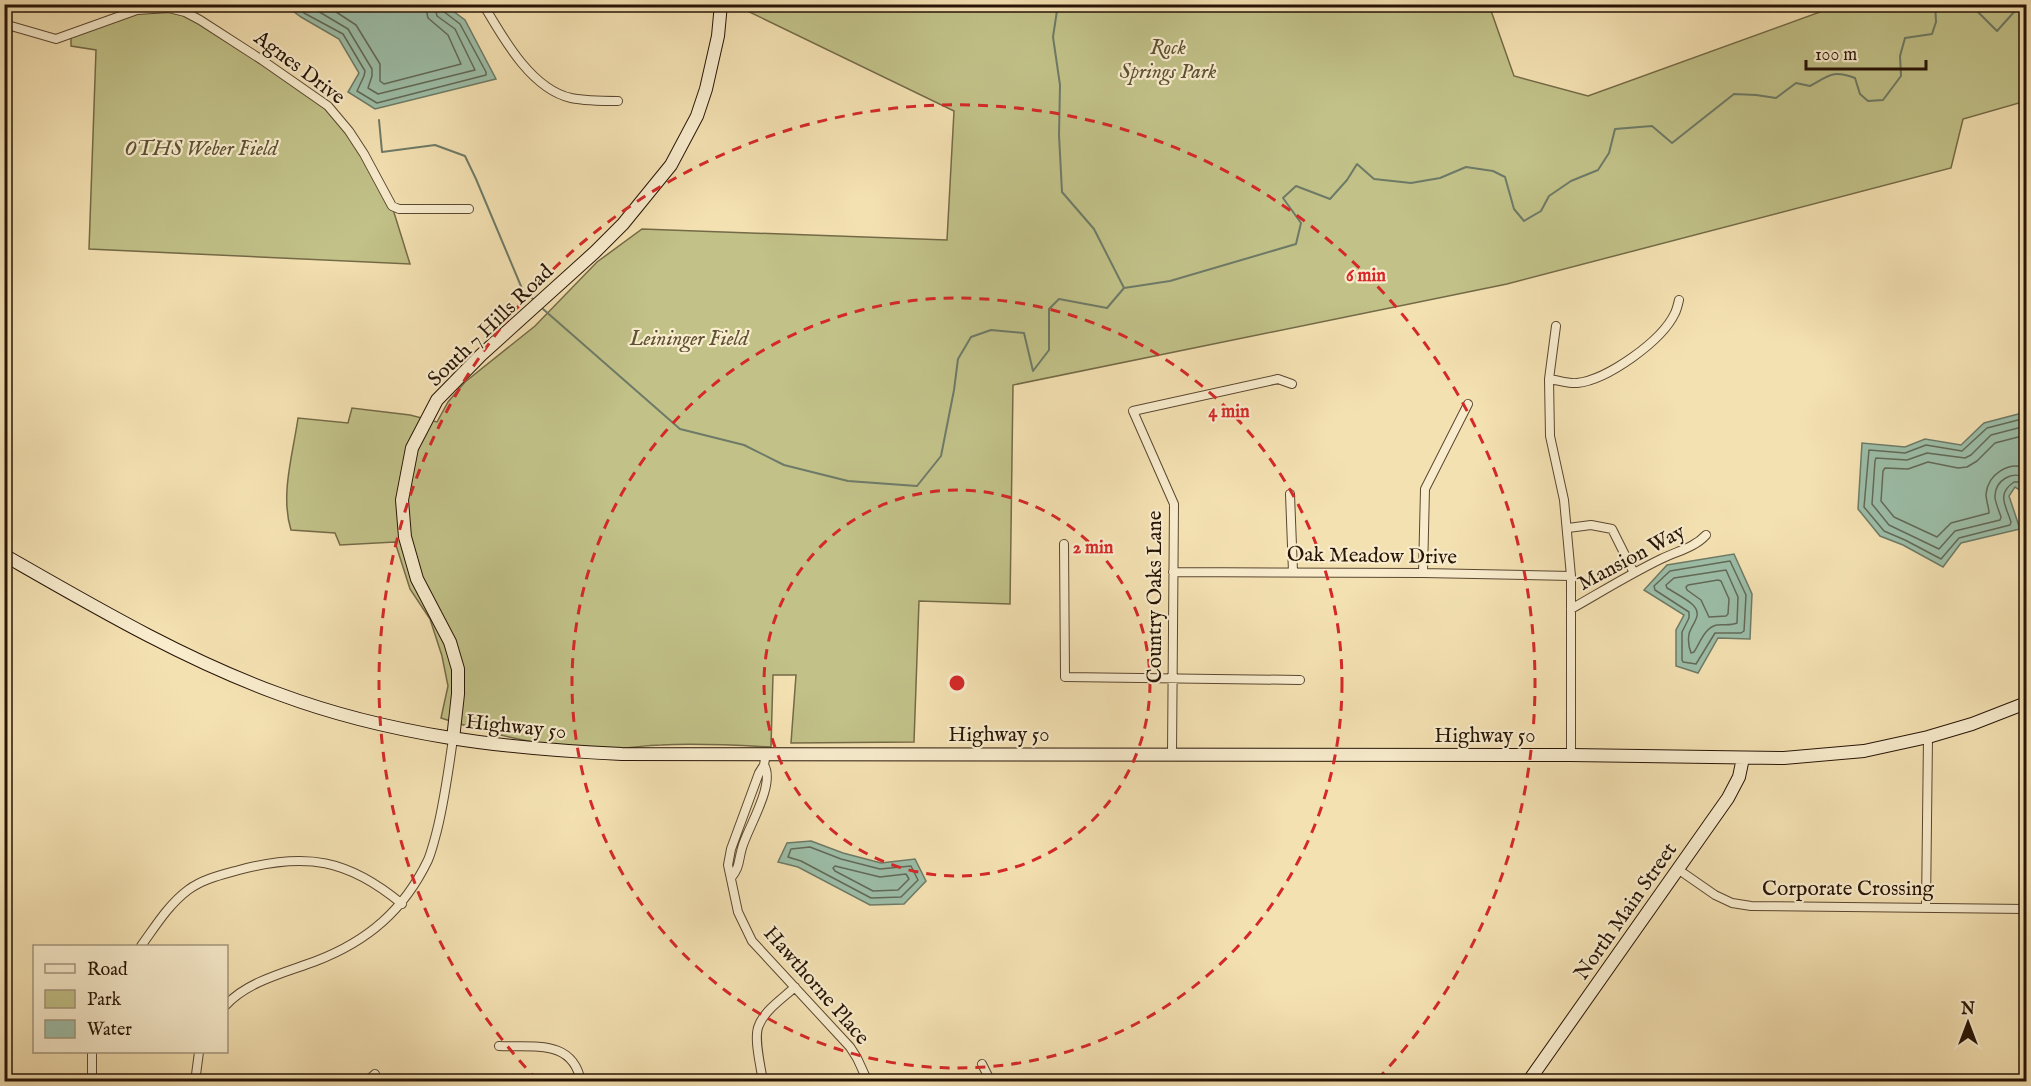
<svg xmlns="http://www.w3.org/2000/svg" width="2031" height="1086" font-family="'IM FELL English',serif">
  <rect width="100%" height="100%" fill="#f4e1b2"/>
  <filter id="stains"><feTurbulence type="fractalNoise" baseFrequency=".00333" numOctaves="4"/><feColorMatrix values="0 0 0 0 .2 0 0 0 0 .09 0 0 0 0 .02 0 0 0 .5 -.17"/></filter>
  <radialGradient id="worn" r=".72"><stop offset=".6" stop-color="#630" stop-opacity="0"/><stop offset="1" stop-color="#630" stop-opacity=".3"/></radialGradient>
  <!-- green -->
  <path fill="#c1c188" stroke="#746a47" stroke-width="1.5" d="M 735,5 L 1489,5 L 1514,76 L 1588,96 L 1831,8 L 1831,5 L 2026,5 L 2026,101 L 1963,119 L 1951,168 L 1507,284 L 1013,385 L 1010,604 L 919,601 L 914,742 L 791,743 L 796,675 L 773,675 L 771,747 C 734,745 698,743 661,745 C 644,745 628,749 611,749 C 555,750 493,735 441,718 L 448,686 L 442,656 L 430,619 L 410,589 L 395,542 L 340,545 L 335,533 L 291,530 C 280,495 293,454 298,418 L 348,423 L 352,408 L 410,415 L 437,422 L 448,402 L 465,382 L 535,326 L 597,262 L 642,229 L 947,240 L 954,111 Z
    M 153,8 L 200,20 L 339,118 L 392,206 L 410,264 L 89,249 L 96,50 L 71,46 L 71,35 Z"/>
  <!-- water -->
  <path fill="#9cbea8" stroke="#6d7a67" stroke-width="1.5" d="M 285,5 L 445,5 L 465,20 L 496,79 L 375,109 L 348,92 L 359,73 L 339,39 L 301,17 Z
    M 2026,412 L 2026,494 L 2015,487 L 2009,496 L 2020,529 L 1961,543 L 1943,567 L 1903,545 L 1880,536 L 1858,509 L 1862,443 L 1905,447 L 1925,439 L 1961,445 L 1984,423 Z
    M 1734,554 L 1752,594 L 1750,639 L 1718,638 L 1698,673 L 1676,666 L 1676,630 L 1684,615 L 1644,590 L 1667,565 Z
    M 811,841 L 843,853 L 881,863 L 915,859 L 926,881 L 904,904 L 870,905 L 798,867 L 778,862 L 787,843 Z"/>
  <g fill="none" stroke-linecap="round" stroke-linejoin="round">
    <!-- shore -->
    <path stroke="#626957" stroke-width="1.5" d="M 294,4 L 304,13 L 343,34 L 365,71 L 364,76 L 357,91 L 377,103 L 486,75 L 486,72 L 460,24 L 443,11 L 441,4
      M 306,4 L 348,29 L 372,69 L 372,76 L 368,88 L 378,94 L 475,70 L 455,29 L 437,16 L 434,4
      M 324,4 L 356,25 L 380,64 L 380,81 L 384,84 L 461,64 L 448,35 L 428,18 L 425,4
      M 2026,418 L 1987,428 L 1962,451 L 1926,445 L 1905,453 L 1869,450 L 1864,507 L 1884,531 L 1905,540 L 1941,559 L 1959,538 L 2010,525 L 2011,522 C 2006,506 1996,494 2014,482 L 2019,482 L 2026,487
      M 2026,426 L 1991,435 L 1971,455 L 1965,458 L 1927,453 L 1907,460 L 1876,458 L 1875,461 L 1872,504 L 1889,525 L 1939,549 L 1955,531 L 2000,520 L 2001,517 C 1999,511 1996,504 1995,498 C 1994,480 2013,470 2026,478
      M 2026,435 L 1995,443 L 1977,461 L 1967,467 L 1958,468 L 1928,462 L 1908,469 L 1885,468 L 1883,471 L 1881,501 L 1894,517 L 1937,537 L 1951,523 L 1989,513 C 1989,507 1986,501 1986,494 C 1988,474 2009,461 2026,468
      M 1730,561 L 1746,595 L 1744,631 L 1741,633 L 1715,633 L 1696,664 L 1683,662 L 1682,660 L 1682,632 L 1689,618 L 1689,612 L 1655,590 L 1654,586 L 1670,571 Z
      M 1726,570 L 1738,597 L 1737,623 C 1730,626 1724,624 1717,625 C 1705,627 1700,643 1694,652 L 1691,653 C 1689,648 1688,640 1689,634 C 1692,623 1704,615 1692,604 C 1685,598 1675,593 1667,588 L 1666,585 L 1674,578 Z
      M 1718,580 L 1721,581 L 1729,599 L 1728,614 L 1726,616 L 1709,617 L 1701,600 L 1687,590 L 1686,587 L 1688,585 Z
      M 810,847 L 841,859 L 880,869 L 911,866 L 918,880 L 901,897 L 871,898 L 801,861 L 788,857 L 791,849 Z
      M 835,866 L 880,877 L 906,874 L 909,879 L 898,890 L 873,891 L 835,871 L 833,868 Z"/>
    <!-- stream -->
    <path stroke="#6d7a67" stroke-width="2" d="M 1058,4 L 1053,37 L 1060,85 L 1059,135 L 1062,192 L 1094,229 L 1124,288
      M 1975,4 L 1977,11 L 1997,31 L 2014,12 L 2026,9
      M 379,120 L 382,152 L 435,145 L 465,156 L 476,179 L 523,291 L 533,299
      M 1124,288 L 1170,281 L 1296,244 L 1301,223 L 1283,198 L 1296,186 L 1330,199 L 1347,180 L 1357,164 L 1374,179 L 1411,183 L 1440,178 L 1466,167 L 1493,171 L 1505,177 L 1514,209 L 1524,221 L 1541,211 L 1549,196 L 1571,181 L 1598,170 L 1609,153 L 1615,129 L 1652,126 L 1672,143 L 1734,94 L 1756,95 L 1776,98 L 1796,83 L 1810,86 C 1830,75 1833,70 1855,78 L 1860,94 L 1868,101 L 1883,100 L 1901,76 L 1900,56 L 1905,38 L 1932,34 L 1936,22 L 1935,4
      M 543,309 L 680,429 L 744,445 L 784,465 L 848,481 L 917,486 L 941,456 L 954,390 L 958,359 L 971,337 L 991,330 L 1024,333 L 1033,371 L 1049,350 L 1049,309 L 1059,299 L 1107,308 L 1124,288"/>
    <defs>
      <path id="street" d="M 483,4 C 503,38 531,89 571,98 C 586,101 603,101 618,101
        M 4,24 L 56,39 L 137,10 L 169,8 L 185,12 L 200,20 L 262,60 L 328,106 L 349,131 L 364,154 L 392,206 L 399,209 L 469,209
        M 1556,326 L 1549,379 L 1550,436 L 1564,500 L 1571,576 L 1571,755
        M 1549,379 C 1558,380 1568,384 1577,383 C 1607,380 1662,341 1675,313 C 1677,309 1678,304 1679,300
        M 1290,494 L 1293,572
        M 1568,528 L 1591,525 L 1612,529 L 1634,573
        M 1064,544 L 1065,677 L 1300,680
        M 1173,572 L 1423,573 L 1571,576
        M 1423,573 L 1425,489 L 1468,404
        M 1571,609 C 1601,592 1630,574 1661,559 C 1677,551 1694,548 1706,535
        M 766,753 L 764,765 L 759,773 L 731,849 L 728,865 L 738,912 L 752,941 L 850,1047 L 857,1058 L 868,1082
        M 1172,754 L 1174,504 L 1133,411 L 1278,379 L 1292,384
        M 1679,870 L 1715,895 L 1732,903 L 1751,906 L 2026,909
        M 731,878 C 740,867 738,862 742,848 C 747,829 776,784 764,765
        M 1926,907 L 1928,737
        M 141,946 C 155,927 168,905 188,890 C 203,879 221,875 239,870 C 306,852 348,859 402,904
        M 226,1005 C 248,981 287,972 316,961 C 368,941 404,910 428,860 C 431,853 433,845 435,838 C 444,806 448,772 453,739
        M 499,1046 C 532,1048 573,1038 581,1082
        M 982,1064 L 991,1082
        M 92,1082 L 92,1052
        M 195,1082 L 199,1052
        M 366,1082 L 375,1074
        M 763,1082 C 761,1067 753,1037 759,1025 C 765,1010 783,998 795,987"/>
      <path id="secondary" d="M 4,555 C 93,606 183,659 279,694 C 389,735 505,749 622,754 L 1571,755 L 1784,758 L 1864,751 L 1928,737 L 1972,724 L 2026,703
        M 453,739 L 458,694 L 458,669 L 450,642 L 417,579 L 405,537 L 402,500 L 412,448 L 437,400 L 481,355 L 595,252 L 623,224 L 671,165 L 697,116 L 706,89 L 718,36 L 721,4
        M 1528,1082 L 1728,798 L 1739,777 L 1743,758"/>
    </defs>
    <!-- street casing -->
    <use href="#street" stroke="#5a4731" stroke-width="10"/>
    <!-- secondary casing -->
    <use href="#secondary" stroke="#271406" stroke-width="14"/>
    <!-- street -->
    <use href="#street" stroke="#f8eccd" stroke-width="8"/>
    <!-- secondary -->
    <use href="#secondary" stroke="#f8eccd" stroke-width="12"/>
  </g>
  <!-- distance rings -->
  <g fill="none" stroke="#d62828" stroke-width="3" stroke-dasharray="10 8">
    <circle cx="957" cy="683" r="193"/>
    <circle cx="957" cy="683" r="385"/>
    <path d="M538 1081A578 578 0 1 1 1376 1081"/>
  </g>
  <g text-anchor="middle" stroke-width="4.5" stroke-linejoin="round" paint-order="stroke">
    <!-- park labels -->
    <g font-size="21" font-style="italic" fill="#5d5134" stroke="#f8eccd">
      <text x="1168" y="54">Rock<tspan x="1168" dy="24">Springs Park</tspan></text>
      <text x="201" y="155">OTHS Weber Field</text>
      <text x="689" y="345">Leininger Field</text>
    </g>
    <!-- street labels -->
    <g font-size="21" fill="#271406" stroke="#f8eccd">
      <text transform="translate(300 67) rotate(37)" y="7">Agnes Drive</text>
      <text transform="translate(490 325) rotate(-44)" y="7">South 7 Hills Road</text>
      <text transform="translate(1372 555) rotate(1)" y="7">Oak Meadow Drive</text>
      <text transform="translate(1631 557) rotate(-28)" y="7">Mansion Way</text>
      <text transform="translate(1154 597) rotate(-90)" y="7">Country Oaks Lane</text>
      <text transform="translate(516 726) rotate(6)" y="7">Highway 50</text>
      <text x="999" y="741">Highway 50</text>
      <text x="1485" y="742">Highway 50</text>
      <text x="1848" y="895">Corporate Crossing</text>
      <text transform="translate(1625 911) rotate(-55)" y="7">North Main Street</text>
      <text transform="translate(817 985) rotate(49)" y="7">Hawthorne Place</text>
    </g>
  </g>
  <circle cx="957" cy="683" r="9" fill="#d62828" stroke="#f8eccd" stroke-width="3"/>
  <g font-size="18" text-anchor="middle" font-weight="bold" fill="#d62828" stroke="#f8eccd" stroke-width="4.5" stroke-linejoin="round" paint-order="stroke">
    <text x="1366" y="281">6 min</text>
    <text x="1229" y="417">4 min</text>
    <text x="1093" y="553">2 min</text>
  </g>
  <!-- margin -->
  <rect width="2031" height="1086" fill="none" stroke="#f4e1b2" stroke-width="24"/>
  <rect x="6" y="6" width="2019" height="1074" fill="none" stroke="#271406" stroke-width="3"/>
  <rect x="12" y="12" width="2007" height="1062" fill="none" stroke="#271406" stroke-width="1.5"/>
  <!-- legend -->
  <rect x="33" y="945" width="195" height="108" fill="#f8eccd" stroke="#a4967d" stroke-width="1.5"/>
  <rect x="45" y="964" width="30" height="9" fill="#f8eccd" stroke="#a4967d" stroke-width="1.5"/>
  <text x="87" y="975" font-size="18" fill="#271406">Road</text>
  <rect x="45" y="990" width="30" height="18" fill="#c1c188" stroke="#a4967d" stroke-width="1.5"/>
  <text x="87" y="1005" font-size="18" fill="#271406">Park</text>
  <rect x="45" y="1020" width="30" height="18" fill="#9cbea8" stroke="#a4967d" stroke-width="1.5"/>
  <text x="87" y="1035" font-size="18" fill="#271406">Water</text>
  <!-- north arrow -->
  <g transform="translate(1968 1023)" stroke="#f8eccd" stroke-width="4.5" paint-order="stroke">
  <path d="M0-4.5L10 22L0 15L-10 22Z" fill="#271406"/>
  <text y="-9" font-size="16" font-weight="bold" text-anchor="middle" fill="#271406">N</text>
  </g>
  <!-- scale -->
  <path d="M1806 60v9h120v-9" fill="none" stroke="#271406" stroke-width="3"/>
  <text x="1815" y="60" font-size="18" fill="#271406" stroke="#f8eccd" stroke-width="4.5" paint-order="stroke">100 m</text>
  <rect width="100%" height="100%" filter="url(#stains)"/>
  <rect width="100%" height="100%" fill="url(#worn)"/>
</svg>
